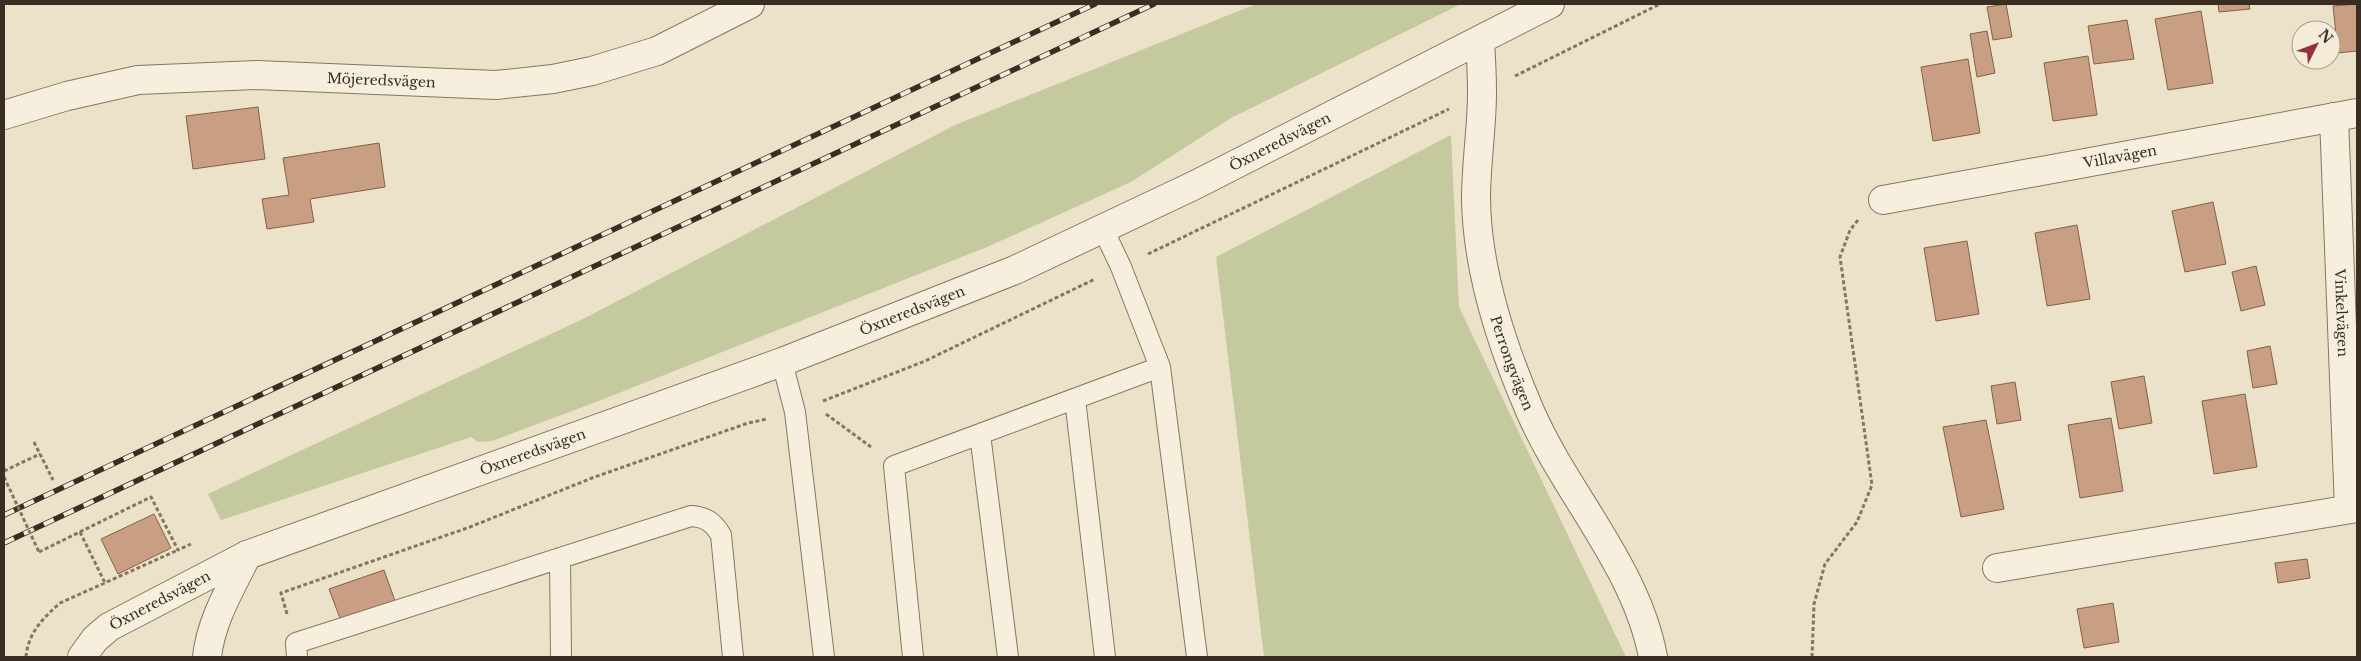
<svg xmlns="http://www.w3.org/2000/svg" width="2361" height="661" font-family="'Libre Baskerville',serif">
  <rect width="100%" height="100%" fill="#ece2ca"/>
  <!-- green -->
  <path fill="#c5ca9e" d="M 1256,4 L 1461,4 L 1231,118 L 1131,182 L 987,247 L 596,402 L 492,441 L 478,442 L 471,437 L 221,520 L 208,494 L 581,320 L 955,125 Z
    M 1451,135 L 1459,307 L 1626,657 L 1264,657 L 1216,257 Z"/>
  <!-- building -->
  <path fill="#c89f82" stroke="#865f46" d="M 2006,4 L 2012,37 L 1993,40 L 1987,7 Z
    M 2218,4 L 2249,4 L 2250,9 L 2219,12 Z
    M 2357,4 L 2357,51 L 2338,53 L 2333,6 Z
    M 2201,11 L 2213,83 L 2168,90 L 2155,19 Z
    M 2127,20 L 2134,59 L 2094,64 L 2088,26 Z
    M 1987,31 L 1995,73 L 1977,77 L 1970,34 Z
    M 2088,56 L 2097,115 L 2053,121 L 2044,63 Z
    M 1968,59 L 1980,133 L 1933,141 L 1921,67 Z
    M 258,107 L 265,159 L 193,169 L 186,116 Z
    M 379,143 L 385,187 L 310,199 L 314,222 L 267,229 L 262,199 L 289,195 L 283,158 Z
    M 2213,202 L 2226,264 L 2185,272 L 2172,211 Z
    M 2077,225 L 2090,299 L 2047,306 L 2035,233 Z
    M 1967,241 L 1979,314 L 1936,321 L 1924,248 Z
    M 2256,266 L 2265,305 L 2241,311 L 2232,272 Z
    M 2270,346 L 2277,384 L 2253,388 L 2247,351 Z
    M 2144,376 L 2152,423 L 2119,429 L 2111,382 Z
    M 2015,382 L 2021,420 L 1997,424 L 1991,386 Z
    M 2245,394 L 2257,467 L 2214,474 L 2202,401 Z
    M 2111,418 L 2123,491 L 2080,498 L 2068,425 Z
    M 1986,420 L 2004,509 L 1961,517 L 1943,427 Z
    M 154,514 L 171,548 L 118,574 L 101,539 Z
    M 2307,559 L 2310,578 L 2278,583 L 2275,563 Z
    M 384,570 L 395,601 L 341,621 L 329,589 Z
    M 2113,603 L 2119,642 L 2084,648 L 2077,609 Z"/>
  <g fill="none" stroke-linecap="round" stroke-linejoin="round">
    <defs>
      <path id="service" d="M 1103,229 L 1121,267 L 1160,367 L 1197,657
        M 782,362 L 795,412 L 824,657
        M 1075,399 L 1105,657
        M 980,434 L 1008,657
        M 560,558 L 561,657
        M 297,657 L 296,643 L 691,516 C 706,517 713,522 721,535 L 733,657
        M 913,657 L 894,466 L 1160,367"/>
      <g id="minor">
        <path id="s1" d="M 1480,40 C 1481,57 1482,75 1482,93 C 1482,128 1476,163 1476,199 C 1477,271 1501,344 1530,411 C 1566,494 1636,566 1653,657"/>
        <path id="s2" d="M 4,115 L 67,96 L 138,80 L 257,75 L 496,85 L 553,79 L 592,71 L 657,51 L 750,4"/>
        <path id="s3" d="M 2334,117 L 2349,509"/>
        <path id="s4" d="M 1883,200 L 2357,113"/>
        <path d="M 1997,568 L 2357,508"/>
        <path id="s5" d="M 82,657 L 95,639 L 109,627 L 247,555 L 782,362 L 1015,270 L 1195,185 L 1550,4"/>
        <path d="M 207,657 C 211,620 231,588 247,555"/>
      </g>
    </defs>
    <!-- service casing -->
    <use href="#service" stroke="#88755f" stroke-width="22"/>
    <!-- minor casing -->
    <use href="#minor" stroke="#88755f" stroke-width="30"/>
    <!-- path -->
    <path stroke="#88755f" stroke-width="3" stroke-dasharray="4 2.5" stroke-linecap="butt" d="M 1515,76 L 1660,4
      M 1148,254 L 1449,109
      M 823,401 L 925,361 L 1095,279
      M 826,414 L 871,447
      M 34,442 L 53,480
      M 4,471 L 40,454
      M 80,532 L 105,583
      M 39,552 L 151,497 L 178,550 L 191,544
      M 287,614 L 281,593 L 470,527 L 592,478 L 748,423 L 767,419
      M 26,657 C 28,633 43,618 60,603 L 178,550
      M 1812,657 L 1814,604 L 1825,564 L 1857,522 L 1872,485 L 1840,257 L 1850,230 L 1858,220"/>
    <!-- service -->
    <use href="#service" stroke="#f7efdd" stroke-width="20"/>
    <!-- minor -->
    <use href="#minor" stroke="#f7efdd" stroke-width="28"/>
    <defs>
      <path id="rail" d="M 4,515 L 1095,4
        M 4,543 L 1154,4"/>
    </defs>
    <!-- rail casing -->
    <use href="#rail" stroke="#3a2d21" stroke-width="5.5"/>
    <!-- rail -->
    <use href="#rail" stroke="#f4ecd9" stroke-width="4" stroke-dasharray="11" stroke-linecap="butt"/>
    <!-- path-bridge -->
    <path stroke="#88755f" stroke-width="3" stroke-dasharray="4 2.5" stroke-linecap="butt" d="M 4,477 L 39,552"/>
  </g>
  <g text-anchor="middle" stroke-width="4" stroke-linejoin="round" paint-order="stroke">
    <!-- street labels -->
    <g font-size="14" fill="#3a2d21" stroke="#f4ecd9">
      <text dy="5" stroke="none"><textPath href="#s2" startOffset="382">Möjeredsvägen</textPath></text>
      <text dy="5" stroke="none"><textPath href="#s5" startOffset="1310">Öxneredsvägen</textPath></text>
      <text dy="5" stroke="none"><textPath href="#s4" startOffset="241">Villavägen</textPath></text>
      <text dy="5" stroke="none"><textPath href="#s5" startOffset="905">Öxneredsvägen</textPath></text>
      <text dy="5" stroke="none"><textPath href="#s3" startOffset="196">Vinkelvägen</textPath></text>
      <text dy="5" stroke="none"><textPath href="#s1" startOffset="328">Perrongvägen</textPath></text>
      <text dy="5" stroke="none"><textPath href="#s5" startOffset="500">Öxneredsvägen</textPath></text>
      <text dy="5" stroke="none"><textPath href="#s5" startOffset="98">Öxneredsvägen</textPath></text>
    </g>
  </g>
  <!-- border -->
  <rect width="2361" height="661" fill="none" stroke="#3a2d21" stroke-width="10"/>
  <!-- north arrow -->
  <g transform="translate(2316 45) rotate(48)"><circle r="24" fill="#f4ecd9" stroke="#aaa08f"/>
  <path d="M0-4L9 19L0 12L-9 19Z" fill="#943233"/>
  <text y="-8" font-size="14" font-weight="bold" text-anchor="middle" fill="#3a2d21">N</text>
  </g>
</svg>
